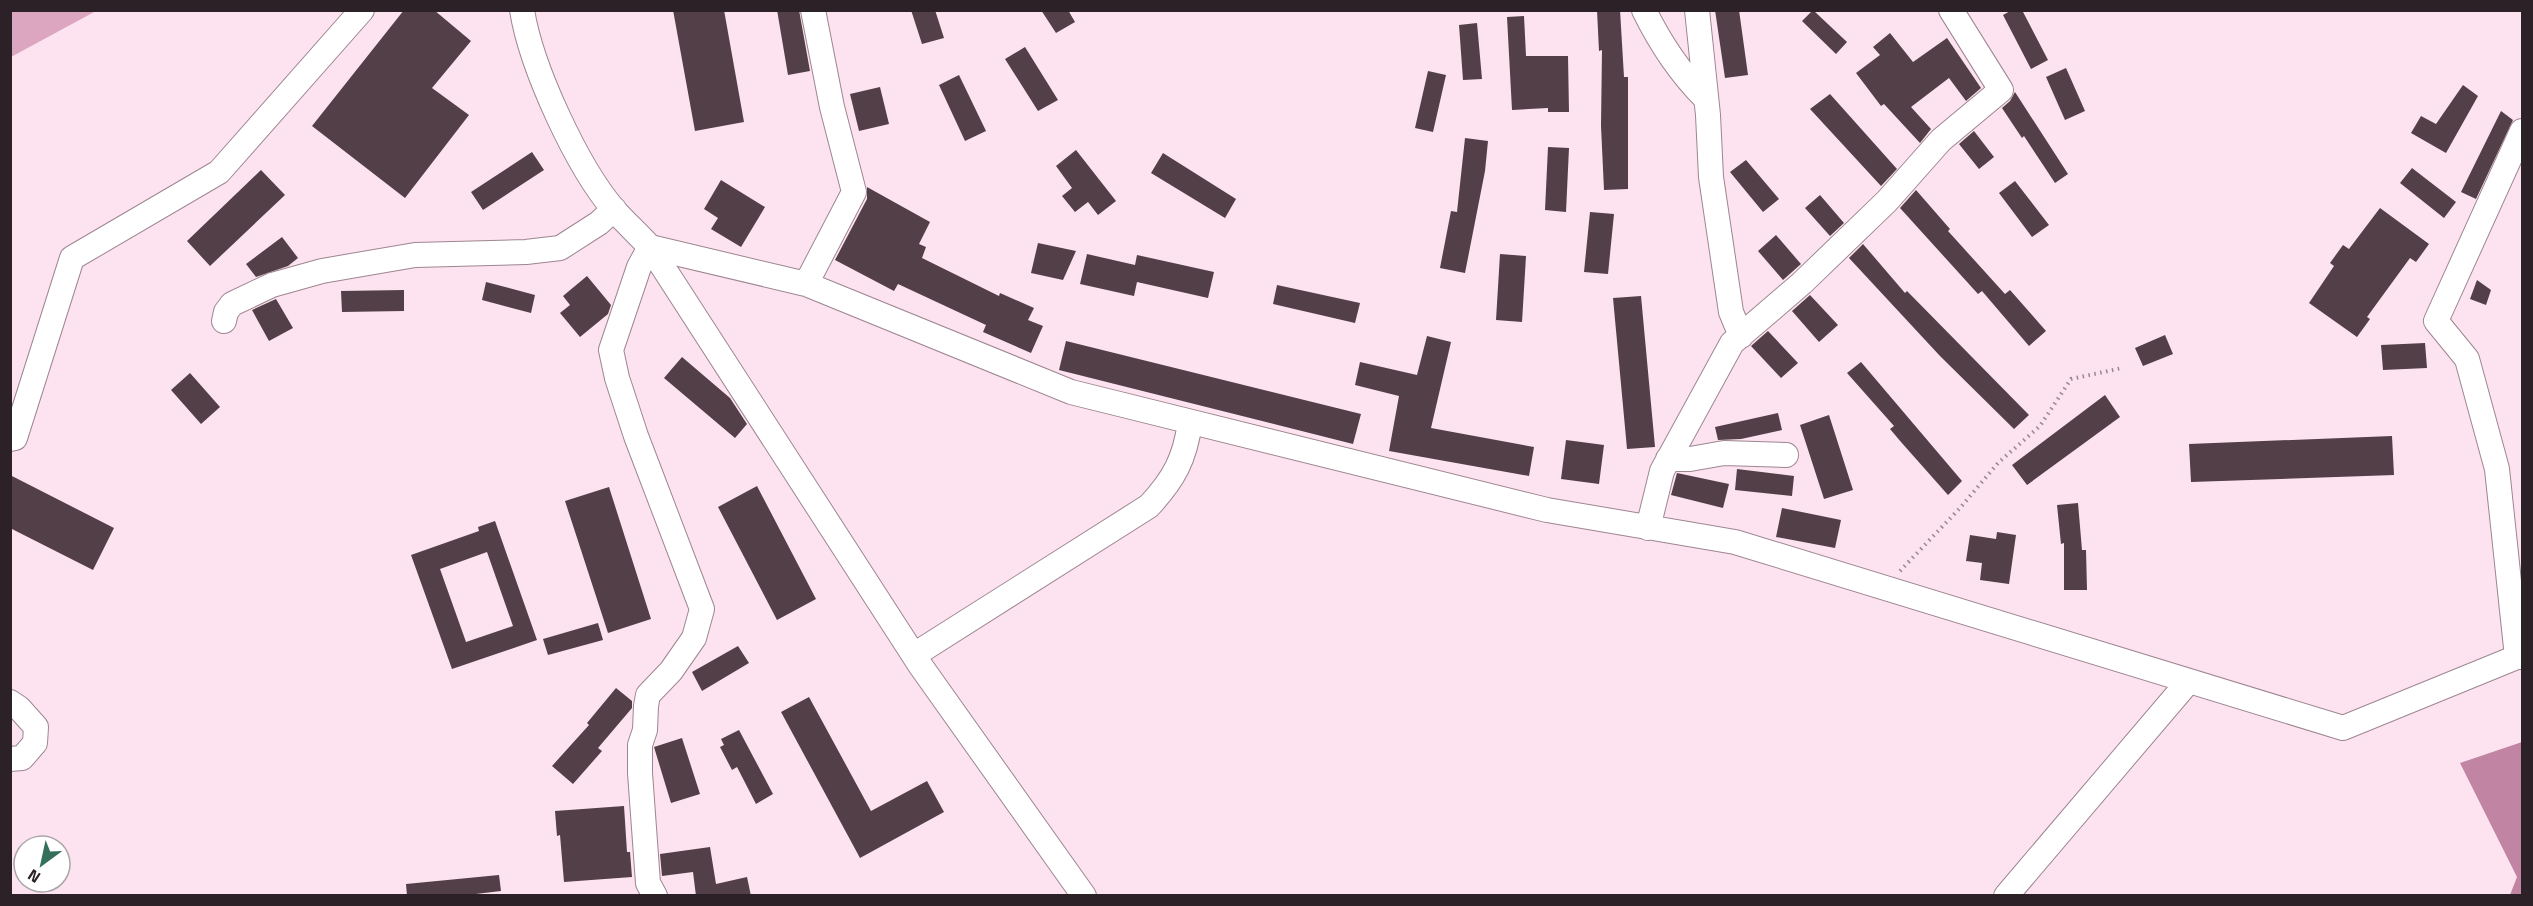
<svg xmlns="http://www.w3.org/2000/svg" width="2533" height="906" font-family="'Titillium Web',sans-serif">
  <rect width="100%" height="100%" fill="#fde3ef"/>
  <!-- green -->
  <path fill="#dca6c1" d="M 11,10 L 96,10 L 96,11 L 11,57 Z"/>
  <!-- water -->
  <path fill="#c184a3" d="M 2522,742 L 2522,895 L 2510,895 L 2517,877 L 2460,763 Z"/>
  <!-- building -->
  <path fill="#533f48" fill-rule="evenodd" d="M 404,10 L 434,10 L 471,41 L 432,88 L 469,115 L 405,198 L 312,126 Z
    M 673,10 L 724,10 L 744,122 L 695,131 Z
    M 777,10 L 799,10 L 810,71 L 788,75 Z
    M 911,10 L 935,10 L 944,38 L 922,44 Z
    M 1041,10 L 1068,10 L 1075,22 L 1056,33 Z
    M 1597,10 L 1620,10 L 1624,77 L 1628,77 L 1628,189 L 1604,190 L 1601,126 L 1602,50 L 1599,51 Z
    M 1715,10 L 1739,10 L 1748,75 L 1725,78 Z
    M 1813,10 L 1847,42 L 1836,54 L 1802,21 Z
    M 2012,10 L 2022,10 L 2048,60 L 2031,69 L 2003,15 Z
    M 1524,16 L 1526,56 L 1568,56 L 1569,112 L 1548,112 L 1548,108 L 1512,110 L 1507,17 Z
    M 1477,23 L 1482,79 L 1463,80 L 1459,25 Z
    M 1890,33 L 1913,62 L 1947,38 L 1981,88 L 1966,101 L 1949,78 L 1911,107 L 1931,129 L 1920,143 L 1884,104 L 1881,106 L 1856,73 L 1880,55 L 1873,47 Z
    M 1025,47 L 1058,100 L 1038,111 L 1005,59 Z
    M 2066,68 L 2085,111 L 2065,120 L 2046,77 Z
    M 1428,71 L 1446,75 L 1433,132 L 1415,128 Z
    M 959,75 L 986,131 L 965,141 L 939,85 Z
    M 2463,85 L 2478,96 L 2446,153 L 2411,133 L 2421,116 L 2436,124 Z
    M 880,87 L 889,124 L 859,131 L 850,94 Z
    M 2015,92 L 2068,174 L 2055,183 L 2024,136 L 2022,138 L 2002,108 L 2010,101 Z
    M 1830,94 L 1897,169 L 1881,186 L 1810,109 Z
    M 2501,111 L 2513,120 L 2476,199 L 2461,192 Z
    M 1974,131 L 1994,157 L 1979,169 L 1959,144 Z
    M 1465,138 L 1488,141 L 1485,171 L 1465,273 L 1440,268 L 1451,211 L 1457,212 Z
    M 1548,147 L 1569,148 L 1566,212 L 1545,210 Z
    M 1076,150 L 1116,201 L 1098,215 L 1088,202 L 1075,212 L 1062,196 L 1072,188 L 1056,166 Z
    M 532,152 L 544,170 L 483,210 L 471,192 Z
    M 1163,153 L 1236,199 L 1225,218 L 1151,173 Z
    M 1746,160 L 1779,199 L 1763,212 L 1730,172 Z
    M 2412,168 L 2456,202 L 2444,218 L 2400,183 Z
    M 261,170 L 285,195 L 210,266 L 187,241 Z
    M 721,180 L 765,207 L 741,247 L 711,229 L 718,218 L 704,209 Z
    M 2015,181 L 2049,225 L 2032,237 L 1999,193 Z
    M 867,187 L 930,222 L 919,244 L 926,247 L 922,258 L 999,296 L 1000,293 L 1034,308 L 1028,320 L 1043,326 L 1031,353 L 983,332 L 986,325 L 898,284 L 894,291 L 835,260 L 867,199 Z
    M 1916,190 L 1950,229 L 1948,231 L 2005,294 L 2010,290 L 2046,331 L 2029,346 L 1982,291 L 1978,294 L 1900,208 Z
    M 1820,195 L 1844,223 L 1830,236 L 1805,208 Z
    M 2380,208 L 2429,244 L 2416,262 L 2410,258 L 2367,317 L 2370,319 L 2357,337 L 2309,303 L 2334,266 L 2330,263 L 2343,245 L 2349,249 Z
    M 1590,212 L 1614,214 L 1608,274 L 1584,272 Z
    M 1776,235 L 1801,264 L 1783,280 L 1758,251 Z
    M 282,237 L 298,258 L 288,266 L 256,277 L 246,264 Z
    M 1038,243 L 1076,251 L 1063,280 L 1031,273 Z
    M 1863,244 L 1905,293 L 1907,291 L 2029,415 L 2014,429 L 1940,356 L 1849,258 Z
    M 1087,254 L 1135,265 L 1137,255 L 1214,272 L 1208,298 L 1137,282 L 1134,296 L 1080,284 Z
    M 1500,254 L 1526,256 L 1522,322 L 1496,320 Z
    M 587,276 L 611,305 L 608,314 L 580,337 L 560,313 L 570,305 L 563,296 Z
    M 2477,280 L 2491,290 L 2486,305 L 2470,299 Z
    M 486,282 L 535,295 L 531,313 L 482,300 Z
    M 1277,285 L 1360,303 L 1355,323 L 1273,304 Z
    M 404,290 L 404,311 L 342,312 L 341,291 Z
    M 1810,295 L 1838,325 L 1819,342 L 1792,311 Z
    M 1641,296 L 1655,447 L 1627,449 L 1613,298 Z
    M 276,299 L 293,328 L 269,341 L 252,310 Z
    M 1768,331 L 1798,363 L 1781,378 L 1751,346 Z
    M 2165,335 L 2173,354 L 2143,366 L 2135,348 Z
    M 1427,336 L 1451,342 L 1431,428 L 1534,447 L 1529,476 L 1389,451 L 1399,396 L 1355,385 L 1360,362 L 1417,375 Z
    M 1066,341 L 1361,414 L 1353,444 L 1059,370 Z
    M 2425,343 L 2427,368 L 2383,370 L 2381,345 Z
    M 682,357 L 730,398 L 747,424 L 735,438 L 664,378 Z
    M 1861,362 L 1962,481 L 1948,495 L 1901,442 L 1890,429 L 1894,426 L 1847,373 Z
    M 190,373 L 220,407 L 201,424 L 171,390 Z
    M 2105,395 L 2120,417 L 2027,485 L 2012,465 Z
    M 1778,413 L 1782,430 L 1741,439 L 1718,440 L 1715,427 Z
    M 1829,415 L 1853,490 L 1824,499 L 1800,425 Z
    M 2392,436 L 2394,475 L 2191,482 L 2189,444 Z
    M 1566,440 L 1604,445 L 1599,484 L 1561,479 Z
    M 1737,469 L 1794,476 L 1792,496 L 1735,490 Z
    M 1677,473 L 1729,484 L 1723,508 L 1671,495 Z
    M 10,475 L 114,528 L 93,570 L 10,528 Z
    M 757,486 L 816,599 L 777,620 L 718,507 Z
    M 609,487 L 651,619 L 608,633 L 565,501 Z
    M 2078,503 L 2082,550 L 2086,550 L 2087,590 L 2064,590 L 2064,543 L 2061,544 L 2057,505 Z
    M 1782,508 L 1841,520 L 1835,548 L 1776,537 Z
    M 495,521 L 537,640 L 452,669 L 411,555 L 479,531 L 478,527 ZM 487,552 L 513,626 L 466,642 L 440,569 Z
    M 1997,532 L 2016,535 L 2009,584 L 1980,580 L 1982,563 L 1966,561 L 1970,535 L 1996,539 Z
    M 598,623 L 603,640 L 548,655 L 543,639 Z
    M 738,646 L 749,663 L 702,691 L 692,672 Z
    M 616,688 L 632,701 L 632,708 L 598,748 L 602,751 L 573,784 L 552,766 L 589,725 L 587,723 Z
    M 809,697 L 871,811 L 927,781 L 944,812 L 860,858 L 781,712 Z
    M 739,730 L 773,794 L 756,804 L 737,767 L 732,770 L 720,747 L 724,745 L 721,739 Z
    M 682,738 L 700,794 L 671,803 L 654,747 Z
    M 624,806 L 627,852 L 630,852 L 632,877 L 564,882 L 560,835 L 557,836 L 555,811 Z
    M 710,847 L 716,884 L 747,877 L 751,896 L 696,896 L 693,872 L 662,876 L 660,854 Z
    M 499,875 L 501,891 L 459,896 L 407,896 L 406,884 Z"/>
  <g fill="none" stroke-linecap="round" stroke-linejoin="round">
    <defs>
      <path id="minor" d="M 522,10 C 531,67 577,167 615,211 C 626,223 639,235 650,247 L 920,665 L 1084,896
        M 1644,10 C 1660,43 1681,74 1706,99
        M 1697,10 L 1708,115 L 1711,177 L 1731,312 L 1741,336
        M 650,247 L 806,284 L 1071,392 L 1547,510 L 1735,542 L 2343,728 L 2517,657 L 2522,657
        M 650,247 L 639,267 L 611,350 L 617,378 L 636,436 L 702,609 L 694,638 L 671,671 L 648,695 L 646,706 L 645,730 L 640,745 L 640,773 L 648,883 L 655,896
        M 806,284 L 854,192 L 832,107 L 813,10
        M 224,321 L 226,312 L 232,304 L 272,285 L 322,271 L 415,255 L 526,252 L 560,248 L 599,223 L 614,209
        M 10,439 L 15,438 L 72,258 L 219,172 L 362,10
        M 1668,459 L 1690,459 L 1724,453 L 1786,455
        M 1648,528 L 1662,471 L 1732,343 L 1802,283 L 1887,201 L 1941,140 L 2001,90 L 1951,10
        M 914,655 L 1149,506 C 1174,479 1185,459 1190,422
        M 2517,657 L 2497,469 L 2467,359 L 2436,321 L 2522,131
        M 10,702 L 19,708 L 36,727 L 35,743 L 22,758 L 10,759
        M 2006,896 L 2188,682"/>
    </defs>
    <!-- minor casing -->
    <use href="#minor" stroke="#9d8691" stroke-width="26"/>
    <!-- path -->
    <path stroke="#9a8790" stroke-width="4" stroke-dasharray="1.5 4.5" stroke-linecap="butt" d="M 1900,571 L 1960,508 L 1998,463 L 2040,426 L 2071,379 L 2122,368"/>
    <!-- minor -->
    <use href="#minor" stroke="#fff" stroke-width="24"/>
  </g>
  <!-- border -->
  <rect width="2533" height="906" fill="none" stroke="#2b2126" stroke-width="24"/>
  <!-- north arrow -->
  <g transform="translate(42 864) rotate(213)"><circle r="28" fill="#ffffff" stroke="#aaa6a8" stroke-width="1.5"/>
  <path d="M0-4.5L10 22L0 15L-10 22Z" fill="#35705b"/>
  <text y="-9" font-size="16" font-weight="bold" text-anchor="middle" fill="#2b2126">N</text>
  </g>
</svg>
